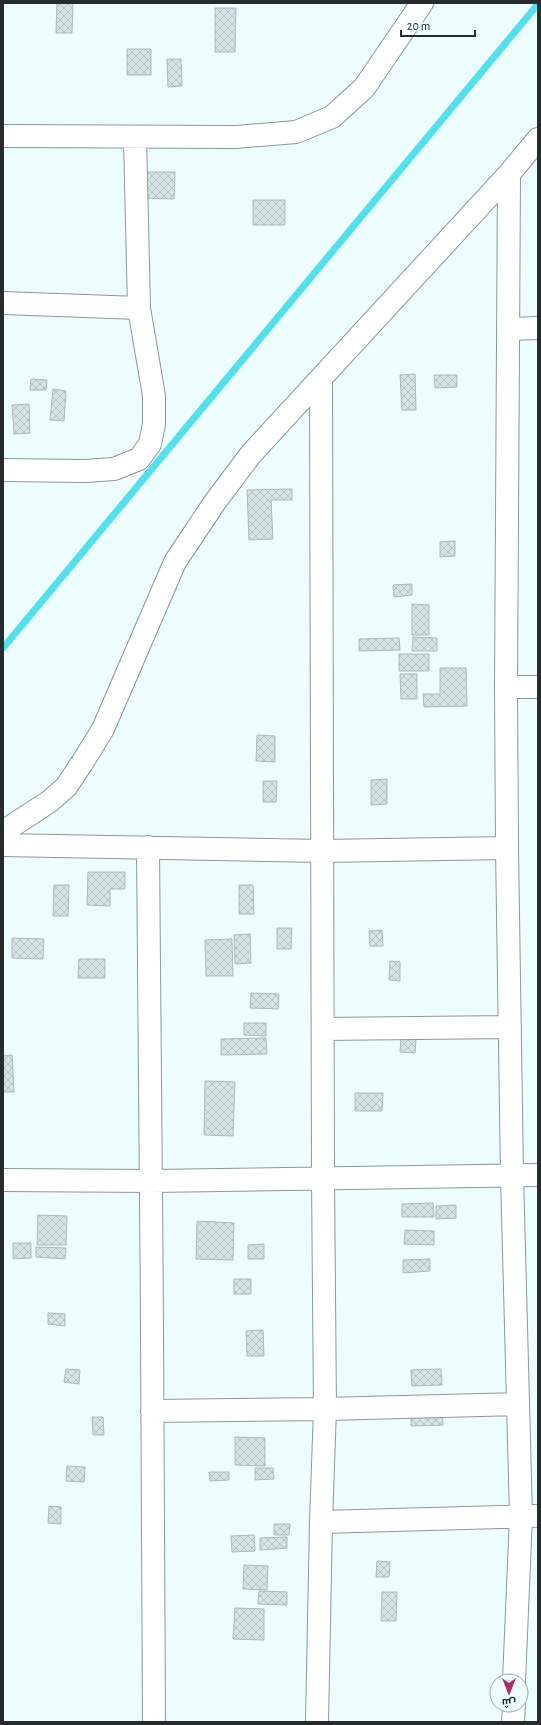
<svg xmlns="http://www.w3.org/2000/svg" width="541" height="1725" font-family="'Alegreya Sans',Cairo,sans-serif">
  <defs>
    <pattern id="building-cross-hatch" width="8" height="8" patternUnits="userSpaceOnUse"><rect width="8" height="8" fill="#d4e3e5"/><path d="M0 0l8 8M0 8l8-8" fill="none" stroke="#b6c3c5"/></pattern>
  </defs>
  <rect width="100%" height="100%" fill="#edfdfe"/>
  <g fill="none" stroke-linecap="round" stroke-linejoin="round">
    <!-- stream -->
    <path stroke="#53e0ed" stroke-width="7" d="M 3,648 L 538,4"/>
  </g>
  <!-- building -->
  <path fill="url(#building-cross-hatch)" stroke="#aababb" d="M 57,3 L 73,3 L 72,33 L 56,33 Z
    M 215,8 L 236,8 L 235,52 L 215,52 Z
    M 127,49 L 151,49 L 151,75 L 127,75 Z
    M 167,59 L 181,59 L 182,86 L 168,87 Z
    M 143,172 L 175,172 L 174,199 L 142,198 Z
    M 253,200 L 285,200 L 285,225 L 253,225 Z
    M 415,374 L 416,410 L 402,410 L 400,375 Z
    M 434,375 L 457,375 L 457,387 L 435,388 Z
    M 31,379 L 47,380 L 46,390 L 30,390 Z
    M 53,389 L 66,391 L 64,421 L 50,420 Z
    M 29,404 L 30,433 L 14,434 L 12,405 Z
    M 292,489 L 292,500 L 271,500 L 273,539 L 249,540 L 247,490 Z
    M 455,541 L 455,556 L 440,557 L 440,542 Z
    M 412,584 L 412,595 L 394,597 L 393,585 Z
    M 412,604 L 429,605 L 429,635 L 412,635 Z
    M 413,637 L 437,638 L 437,651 L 412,651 Z
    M 399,638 L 400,650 L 359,651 L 359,639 Z
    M 399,654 L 429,654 L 429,671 L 399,671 Z
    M 440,668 L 466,668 L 467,706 L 424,707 L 423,694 L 440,694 Z
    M 400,674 L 417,674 L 417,699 L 401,699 Z
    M 257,735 L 275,736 L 275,762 L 256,761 Z
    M 387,779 L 387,804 L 371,805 L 371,780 Z
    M 263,781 L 277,781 L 276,802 L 263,802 Z
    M 88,872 L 125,872 L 125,889 L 110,889 L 110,906 L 87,905 Z
    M 54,885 L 69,885 L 68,916 L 53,916 Z
    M 239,885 L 253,885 L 254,914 L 239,914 Z
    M 277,928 L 292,928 L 291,949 L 277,949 Z
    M 382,930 L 383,946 L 370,946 L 369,931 Z
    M 250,934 L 251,963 L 235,964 L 234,935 Z
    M 12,938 L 44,939 L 43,959 L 12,958 Z
    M 232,939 L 233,976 L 206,976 L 205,940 Z
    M 79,959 L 105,959 L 105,978 L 78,978 Z
    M 390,961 L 400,962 L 400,981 L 389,980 Z
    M 251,993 L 279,994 L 278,1009 L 250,1008 Z
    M 244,1023 L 266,1023 L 266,1036 L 244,1035 Z
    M 266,1038 L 267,1054 L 221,1055 L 221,1039 Z
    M 401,1038 L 416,1039 L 415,1053 L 400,1052 Z
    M 12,1055 L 14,1092 L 3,1092 L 3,1056 Z
    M 205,1081 L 235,1082 L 233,1136 L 204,1135 Z
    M 355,1093 L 383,1093 L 382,1111 L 355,1111 Z
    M 433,1203 L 434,1217 L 402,1217 L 402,1204 Z
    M 456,1205 L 456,1218 L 436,1219 L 436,1206 Z
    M 38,1215 L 67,1216 L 66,1245 L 37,1245 Z
    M 197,1221 L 234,1223 L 233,1260 L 196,1259 Z
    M 405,1230 L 434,1231 L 434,1245 L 404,1244 Z
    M 13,1243 L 31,1243 L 31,1258 L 13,1259 Z
    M 264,1244 L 264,1259 L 248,1259 L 248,1245 Z
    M 36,1247 L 66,1248 L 65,1259 L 36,1257 Z
    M 430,1259 L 430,1271 L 403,1273 L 403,1260 Z
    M 234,1279 L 251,1279 L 251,1294 L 234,1294 Z
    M 48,1313 L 65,1314 L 65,1326 L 48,1324 Z
    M 263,1330 L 264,1356 L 247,1356 L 246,1331 Z
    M 66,1369 L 80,1370 L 79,1384 L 64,1382 Z
    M 441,1369 L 442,1385 L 412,1386 L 411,1370 Z
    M 442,1410 L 443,1425 L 411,1426 L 411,1411 Z
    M 92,1417 L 103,1417 L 104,1435 L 93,1435 Z
    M 235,1437 L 265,1438 L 265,1466 L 235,1465 Z
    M 67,1466 L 85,1467 L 84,1482 L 66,1481 Z
    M 255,1468 L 273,1468 L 274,1479 L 255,1480 Z
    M 209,1472 L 229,1472 L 229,1480 L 210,1481 Z
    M 49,1506 L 61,1507 L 61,1524 L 48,1523 Z
    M 274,1524 L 290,1524 L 289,1535 L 274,1535 Z
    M 254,1535 L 255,1551 L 232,1552 L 231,1536 Z
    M 287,1537 L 287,1548 L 260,1550 L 260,1538 Z
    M 377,1561 L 390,1562 L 389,1577 L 376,1577 Z
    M 244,1565 L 268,1566 L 267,1590 L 243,1589 Z
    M 259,1591 L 287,1592 L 287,1605 L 258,1604 Z
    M 382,1592 L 397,1592 L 396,1621 L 381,1621 Z
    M 235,1608 L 264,1609 L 264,1640 L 233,1639 Z"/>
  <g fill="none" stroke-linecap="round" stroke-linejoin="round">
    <defs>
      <path id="street" d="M 3,136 L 236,137 L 296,132 L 332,117 L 364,88 L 422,3
        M 509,174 L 506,687 L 507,848 L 512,1175 L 521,1516 L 514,1681
        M 3,303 L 139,308
        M 508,329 L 538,328
        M 3,470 L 85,471 L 114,469 L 139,459 L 150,444 L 154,424 L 154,396 L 139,308 L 135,137
        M 506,687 L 538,687
        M 3,832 L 50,801 L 66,787 L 82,763 L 103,729 L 175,562 L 215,502 L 251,454 L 509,174 L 538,139
        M 3,845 L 323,851 L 507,848
        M 148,847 C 152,1139 152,1430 154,1722
        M 323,1029 L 510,1027
        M 3,1180 L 152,1181 L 538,1175
        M 152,1411 L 325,1409 L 518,1404
        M 321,1522 L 538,1516
        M 317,1722 L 321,1522 L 325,1409 L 323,1179 L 321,379
        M 513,1722 L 514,1705"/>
    </defs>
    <!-- street casing -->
    <use href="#street" stroke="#899899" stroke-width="24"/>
    <!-- street -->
    <use href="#street" stroke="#fff" stroke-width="22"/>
  </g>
  <!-- border -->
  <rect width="541" height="1725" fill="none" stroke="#262c2c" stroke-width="8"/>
  <!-- north arrow -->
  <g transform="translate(509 1693) rotate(180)"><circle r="19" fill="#edfdfe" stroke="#9da9aa"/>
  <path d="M0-3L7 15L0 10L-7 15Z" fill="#af296f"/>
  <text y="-6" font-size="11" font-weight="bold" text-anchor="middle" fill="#262c2c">ش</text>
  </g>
  <!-- scale -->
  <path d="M401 30v6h74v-6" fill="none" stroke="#262c2c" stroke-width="2"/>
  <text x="407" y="30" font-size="12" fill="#262c2c" stroke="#edfdfe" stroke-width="3" paint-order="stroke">20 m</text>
</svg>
